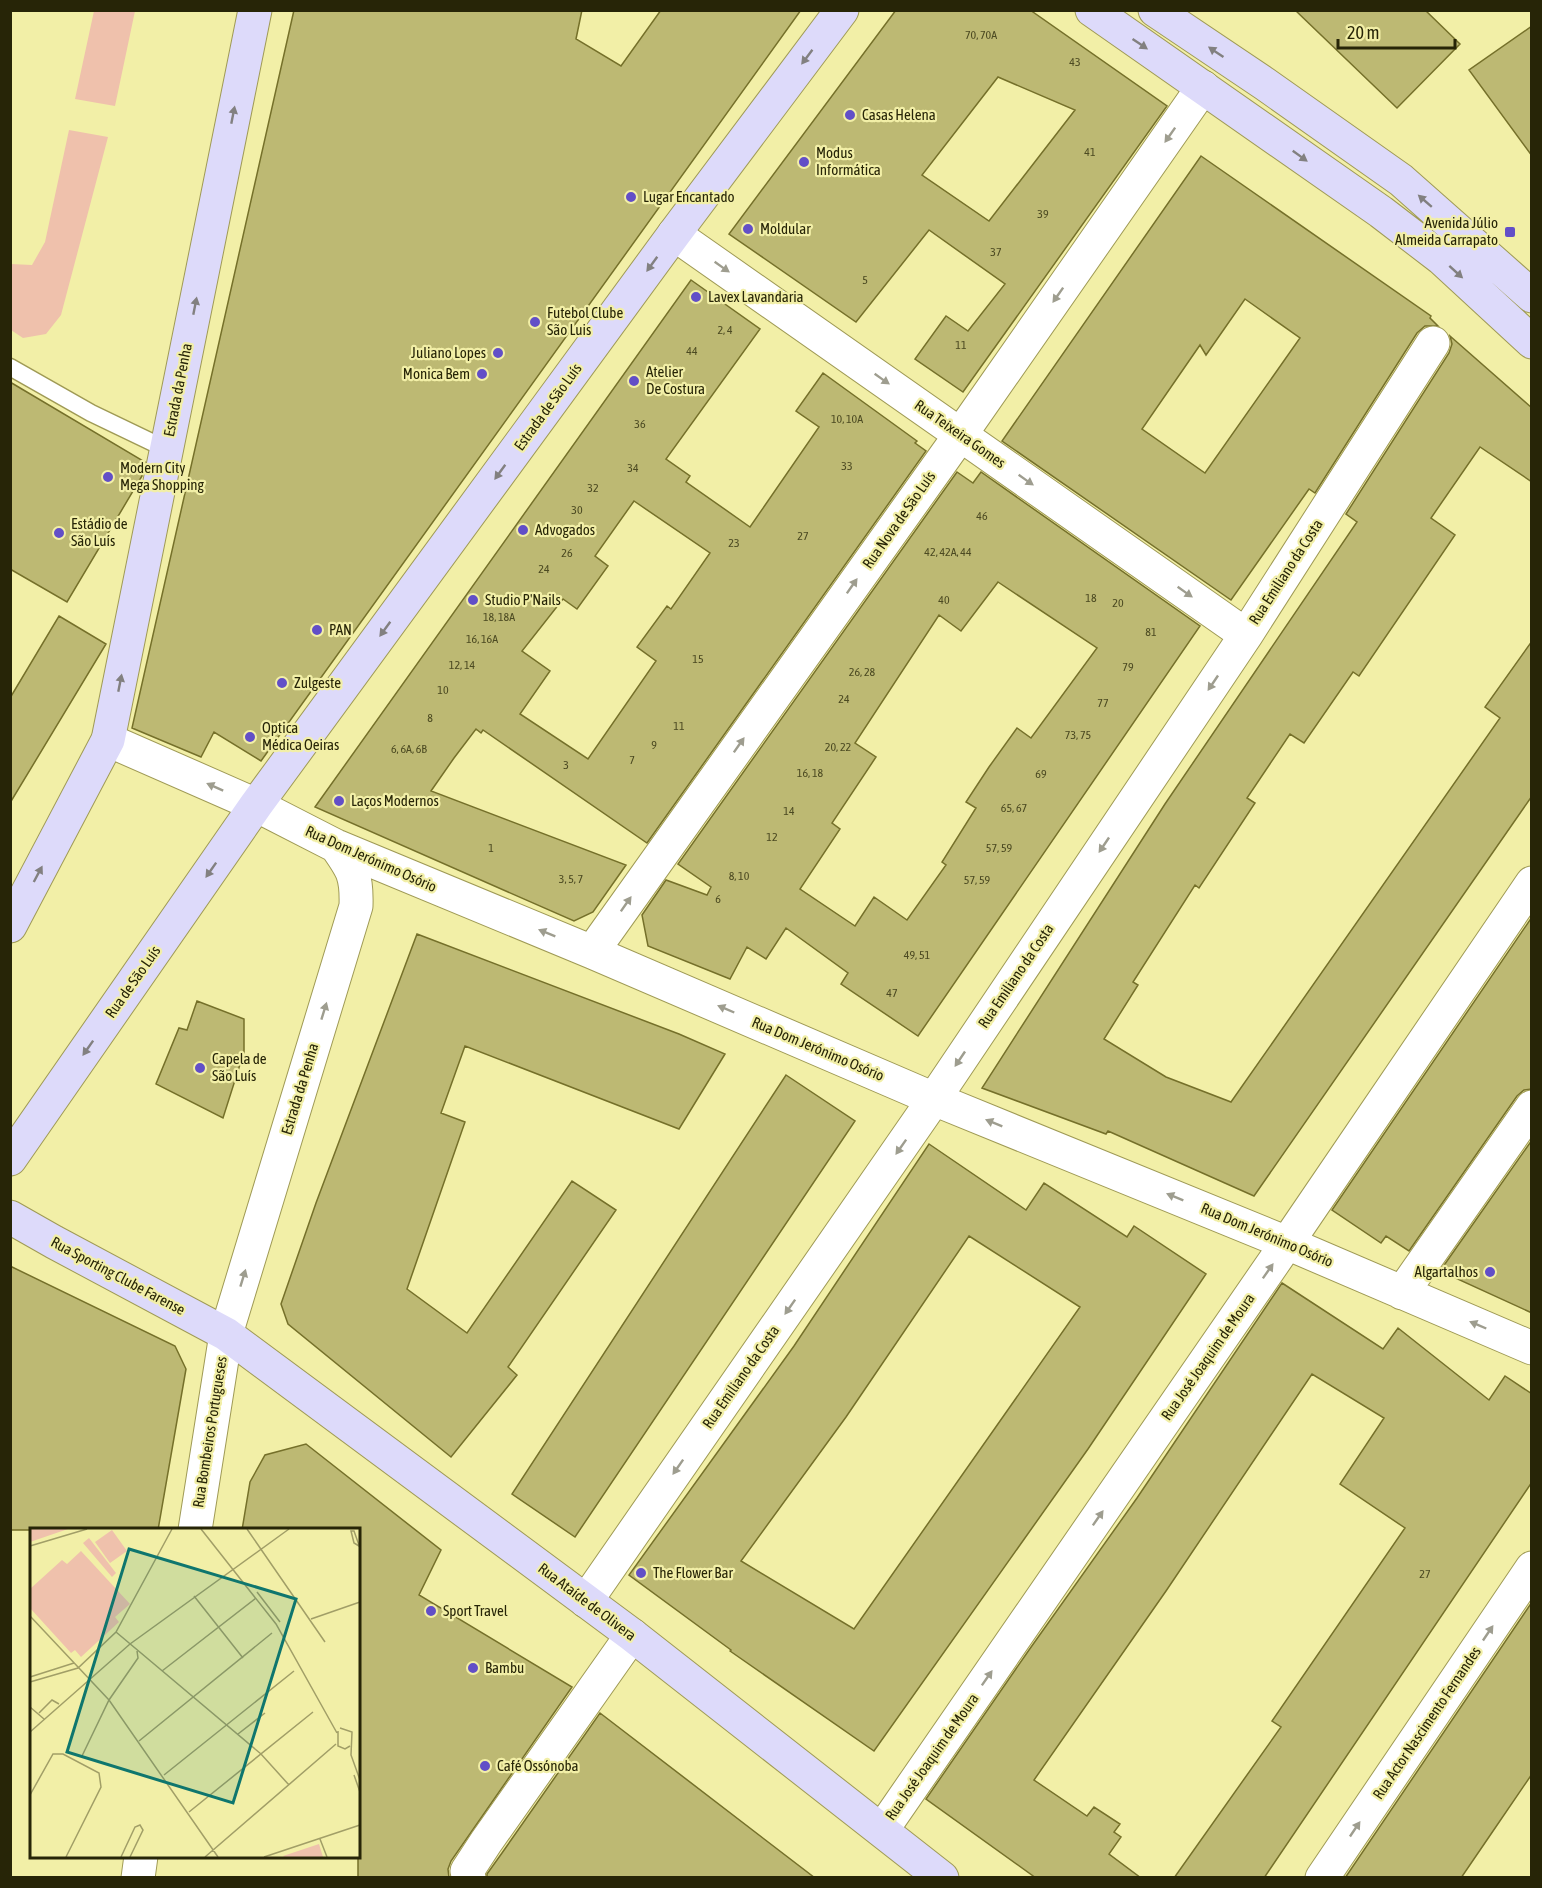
<svg xmlns="http://www.w3.org/2000/svg" width="1542" height="1888" font-family="'Asap Condensed',sans-serif">
  <rect width="100%" height="100%" fill="#f2efa7"/>
  <!-- green -->
  <path fill="#efc1ac" d="M 94,11 L 135,11 L 115,106 L 75,99 Z
    M 69,130 L 108,137 L 61,315 L 46,334 L 23,338 L 11,330 L 11,264 L 32,265 L 45,242 Z"/>
  <!-- building -->
  <path fill="#bdb973" stroke="#75702a" stroke-width="1.5" fill-rule="evenodd" d="M 294,10 L 582,10 L 576,39 L 621,66 L 661,10 L 801,10 L 261,761 L 214,732 L 201,757 L 132,728 Z
    M 896,10 L 1030,10 L 1167,106 L 963,392 L 915,359 L 946,316 L 968,331 L 1005,284 L 929,230 L 856,322 L 729,234 ZM 998,77 L 1075,110 L 989,221 L 922,175 Z
    M 1295,10 L 1425,10 L 1460,44 L 1397,108 Z
    M 1532,26 L 1532,156 L 1469,70 Z
    M 1201,156 L 1431,316 L 1430,318 L 1438,326 L 1425,326 L 1417,333 L 1315,493 L 1309,489 L 1231,600 L 1002,441 ZM 1245,299 L 1300,338 L 1205,473 L 1142,429 L 1200,345 L 1206,355 Z
    M 691,280 L 760,329 L 666,459 L 690,476 L 686,482 L 750,527 L 819,427 L 796,411 L 823,373 L 917,441 L 915,443 L 926,451 L 647,843 L 483,730 L 481,733 L 476,729 L 454,758 L 431,791 L 626,865 L 593,912 L 574,921 L 315,807 ZM 634,501 L 710,553 L 671,609 L 667,606 L 637,647 L 656,661 L 588,759 L 520,714 L 550,671 L 522,651 L 563,599 L 577,609 L 608,566 L 595,556 Z
    M 1450,336 L 1532,408 L 1532,482 L 1480,447 L 1431,518 L 1455,535 L 1359,676 L 1353,672 L 1304,743 L 1290,734 L 1247,798 L 1255,803 L 1199,888 L 1195,885 L 1133,982 L 1138,985 L 1104,1039 L 1166,1077 L 1231,1102 L 1500,718 L 1485,707 L 1532,641 L 1532,796 L 1254,1196 L 1108,1131 L 1106,1134 L 982,1088 L 1165,804 L 1357,522 L 1346,514 L 1449,353 L 1452,344 Z
    M 10,382 L 145,462 L 142,476 L 67,602 L 10,569 Z
    M 957,472 L 973,483 L 981,472 L 1200,626 L 918,1036 L 841,984 L 848,973 L 786,928 L 766,959 L 747,947 L 730,979 L 648,946 L 642,915 L 666,880 L 707,895 L 711,887 L 678,864 ZM 998,582 L 1097,648 L 1031,738 L 1017,728 L 989,767 L 966,802 L 976,808 L 942,862 L 946,865 L 907,920 L 874,897 L 855,926 L 800,889 L 840,829 L 832,823 L 876,757 L 855,743 L 939,615 L 961,631 Z
    M 59,616 L 106,644 L 10,803 L 10,698 Z
    M 1532,917 L 1532,1089 L 1524,1090 L 1517,1096 L 1409,1251 L 1386,1236 L 1381,1243 L 1332,1210 Z
    M 417,934 L 679,1034 L 725,1054 L 679,1129 L 465,1046 L 441,1113 L 465,1122 L 407,1289 L 467,1333 L 572,1181 L 616,1210 L 508,1367 L 517,1375 L 451,1457 L 288,1324 L 281,1304 L 316,1203 Z
    M 197,1001 L 244,1019 L 244,1052 L 223,1118 L 156,1084 L 179,1028 L 187,1030 Z
    M 786,1075 L 855,1121 L 575,1537 L 512,1494 Z
    M 1532,1140 L 1532,1313 L 1440,1271 Z
    M 929,1144 L 1026,1210 L 1044,1183 L 1127,1237 L 1134,1226 L 1206,1274 L 1088,1449 L 874,1751 L 730,1651 L 731,1650 L 629,1575 L 794,1346 ZM 969,1236 L 1080,1307 L 854,1629 L 741,1561 L 846,1417 Z
    M 10,1266 L 175,1346 L 186,1369 L 158,1530 L 10,1530 Z
    M 1282,1283 L 1383,1349 L 1398,1328 L 1489,1400 L 1505,1376 L 1532,1394 L 1532,1482 L 1264,1878 L 1174,1878 L 1281,1727 L 1272,1721 L 1405,1528 L 1340,1484 L 1384,1418 L 1312,1374 L 1166,1591 L 1034,1780 L 1087,1816 L 1094,1807 L 1120,1824 L 1114,1832 L 1121,1837 L 1109,1854 L 1141,1878 L 1036,1878 L 926,1799 L 1029,1650 L 1137,1498 Z
    M 306,1444 L 441,1550 L 419,1595 L 572,1687 L 451,1861 L 448,1869 L 449,1878 L 358,1878 L 358,1530 L 242,1530 L 250,1482 L 265,1455 Z
    M 1532,1602 L 1532,1774 L 1491,1834 L 1461,1878 L 1345,1878 Z
    M 600,1713 L 815,1878 L 487,1878 L 487,1874 L 502,1853 Z"/>
  <g fill="none" stroke-linecap="round" stroke-linejoin="round">
    <defs>
      <path id="lane" d="M 10,367 L 91,413 L 166,449"/>
      <path id="street" d="M 674,234 L 1246,635
        M 108,740 L 256,805 L 336,846 L 592,952 L 934,1099 L 1287,1243 L 1532,1348
        M 592,952 L 961,434 L 1203,87
        M 1402,1293 L 1532,1107
        M 195,1530 L 226,1334 L 356,906 C 357,876 353,870 336,846
        M 586,1601 L 934,1099 L 1246,635 L 1433,343
        M 882,1830 L 1287,1243 L 1532,883
        M 138,1878 L 141,1856
        M 469,1878 L 467,1871 L 486,1842 L 632,1635
        M 1322,1878 L 1532,1568"/>
      <path id="secondary" d="M 1092,10 L 1381,212 L 1441,258 L 1532,342
        M 1155,10 L 1265,84 L 1401,180 L 1532,296
        M 10,926 L 108,740 L 255,10
        M 10,1159 L 256,805 L 674,234 L 842,10
        M 10,1217 L 54,1242 L 226,1334 L 632,1635 L 942,1878"/>
    </defs>
    <!-- lane casing -->
    <use href="#lane" stroke="#9f9a55" stroke-width="19"/>
    <!-- street casing -->
    <use href="#street" stroke="#9f9a55" stroke-width="35"/>
    <!-- secondary casing -->
    <use href="#secondary" stroke="#9f9a55" stroke-width="35"/>
    <!-- lane -->
    <use href="#lane" stroke="#fff" stroke-width="16"/>
    <!-- street -->
    <use href="#street" stroke="#fff" stroke-width="33"/>
    <!-- secondary -->
    <use href="#secondary" stroke="#dddafa" stroke-width="33"/>
  </g>
  <!-- one-way arrows -->
  <defs><path id="oneway-solid" d="M-6-.8H1V-3.2L6.5 0L1 3.2V.8H-6Z" transform="scale(1.5)"/></defs>
  <g fill="#828080">
    <use href="#oneway-solid" transform="translate(1140 44) rotate(34)"/>
    <use href="#oneway-solid" transform="translate(1216 52) rotate(-146)"/>
    <use href="#oneway-solid" transform="translate(807 57) rotate(127)"/>
    <use href="#oneway-solid" transform="translate(233 115) rotate(-79)"/>
    <use href="#oneway-solid" transform="translate(1300 156) rotate(36)"/>
    <use href="#oneway-solid" transform="translate(1425 201) rotate(-139)"/>
    <use href="#oneway-solid" transform="translate(652 264) rotate(126)"/>
    <use href="#oneway-solid" transform="translate(1456 272) rotate(42)"/>
    <use href="#oneway-solid" transform="translate(195 306) rotate(-79)"/>
    <use href="#oneway-solid" transform="translate(500 472) rotate(126)"/>
    <use href="#oneway-solid" transform="translate(385 629) rotate(126)"/>
    <use href="#oneway-solid" transform="translate(120 683) rotate(-79)"/>
    <use href="#oneway-solid" transform="translate(211 870) rotate(125)"/>
    <use href="#oneway-solid" transform="translate(38 874) rotate(-62)"/>
    <use href="#oneway-solid" transform="translate(88 1048) rotate(125)"/>
  </g>
  <g fill="#9e9d8f">
    <use href="#oneway-solid" transform="translate(1170 135) rotate(125)"/>
    <use href="#oneway-solid" transform="translate(722 267) rotate(35)"/>
    <use href="#oneway-solid" transform="translate(1058 295) rotate(125)"/>
    <use href="#oneway-solid" transform="translate(882 379) rotate(35)"/>
    <use href="#oneway-solid" transform="translate(1026 480) rotate(35)"/>
    <use href="#oneway-solid" transform="translate(852 586) rotate(-55)"/>
    <use href="#oneway-solid" transform="translate(1185 592) rotate(35)"/>
    <use href="#oneway-solid" transform="translate(1213 683) rotate(124)"/>
    <use href="#oneway-solid" transform="translate(739 745) rotate(-55)"/>
    <use href="#oneway-solid" transform="translate(215 787) rotate(-156)"/>
    <use href="#oneway-solid" transform="translate(1104 845) rotate(124)"/>
    <use href="#oneway-solid" transform="translate(626 904) rotate(-55)"/>
    <use href="#oneway-solid" transform="translate(547 933) rotate(-158)"/>
    <use href="#oneway-solid" transform="translate(726 1009) rotate(-157)"/>
    <use href="#oneway-solid" transform="translate(324 1011) rotate(-73)"/>
    <use href="#oneway-solid" transform="translate(960 1059) rotate(124)"/>
    <use href="#oneway-solid" transform="translate(994 1123) rotate(-158)"/>
    <use href="#oneway-solid" transform="translate(901 1147) rotate(125)"/>
    <use href="#oneway-solid" transform="translate(1175 1197) rotate(-158)"/>
    <use href="#oneway-solid" transform="translate(1268 1271) rotate(-55)"/>
    <use href="#oneway-solid" transform="translate(243 1278) rotate(-73)"/>
    <use href="#oneway-solid" transform="translate(790 1307) rotate(125)"/>
    <use href="#oneway-solid" transform="translate(1478 1325) rotate(-157)"/>
    <use href="#oneway-solid" transform="translate(678 1467) rotate(125)"/>
    <use href="#oneway-solid" transform="translate(1098 1518) rotate(-55)"/>
    <use href="#oneway-solid" transform="translate(1488 1633) rotate(-56)"/>
    <use href="#oneway-solid" transform="translate(987 1678) rotate(-55)"/>
    <use href="#oneway-solid" transform="translate(1355 1829) rotate(-56)"/>
  </g>
  <!-- markers -->
  <g fill="#624fc7" stroke="#f2efa7" stroke-width="2">
    <circle cx="850" cy="115" r="6"/>
    <circle cx="804" cy="162" r="6"/>
    <circle cx="631" cy="197" r="6"/>
    <circle cx="748" cy="229" r="6"/>
    <rect x="1504" y="226" width="12" height="12" rx="3"/>
    <circle cx="696" cy="297" r="6"/>
    <circle cx="535" cy="322" r="6"/>
    <circle cx="498" cy="353" r="6"/>
    <circle cx="482" cy="374" r="6"/>
    <circle cx="634" cy="381" r="6"/>
    <circle cx="108" cy="477" r="6"/>
    <circle cx="523" cy="530" r="6"/>
    <circle cx="59" cy="533" r="6"/>
    <circle cx="473" cy="600" r="6"/>
    <circle cx="317" cy="630" r="6"/>
    <circle cx="282" cy="683" r="6"/>
    <circle cx="250" cy="737" r="6"/>
    <circle cx="339" cy="801" r="6"/>
    <circle cx="200" cy="1068" r="6"/>
    <circle cx="1490" cy="1272" r="6"/>
    <circle cx="641" cy="1573" r="6"/>
    <circle cx="431" cy="1611" r="6"/>
    <circle cx="473" cy="1668" r="6"/>
    <circle cx="485" cy="1766" r="6"/>
  </g>
  <g text-anchor="middle" stroke-width="4.5" stroke-linejoin="round" paint-order="stroke">
    <!-- number labels -->
    <g font-size="12" fill="#4c4a22">
      <text x="981" y="39">70, 70A</text>
      <text x="1075" y="66">43</text>
      <text x="1090" y="156">41</text>
      <text x="1043" y="218">39</text>
      <text x="996" y="256">37</text>
      <text x="865" y="284">5</text>
      <text x="725" y="334">2, 4</text>
      <text x="961" y="349">11</text>
      <text x="692" y="355">44</text>
      <text x="847" y="423">10, 10A</text>
      <text x="640" y="428">36</text>
      <text x="847" y="470">33</text>
      <text x="633" y="472">34</text>
      <text x="593" y="492">32</text>
      <text x="577" y="514">30</text>
      <text x="982" y="520">46</text>
      <text x="803" y="540">27</text>
      <text x="734" y="547">23</text>
      <text x="948" y="556">42, 42A, 44</text>
      <text x="567" y="557">26</text>
      <text x="544" y="573">24</text>
      <text x="1091" y="602">18</text>
      <text x="944" y="604">40</text>
      <text x="1118" y="607">20</text>
      <text x="499" y="621">18, 18A</text>
      <text x="1151" y="636">81</text>
      <text x="482" y="643">16, 16A</text>
      <text x="698" y="663">15</text>
      <text x="462" y="669">12, 14</text>
      <text x="1128" y="671">79</text>
      <text x="862" y="676">26, 28</text>
      <text x="443" y="694">10</text>
      <text x="844" y="703">24</text>
      <text x="1103" y="707">77</text>
      <text x="430" y="722">8</text>
      <text x="679" y="730">11</text>
      <text x="1078" y="739">73, 75</text>
      <text x="654" y="749">9</text>
      <text x="838" y="751">20, 22</text>
      <text x="409" y="753">6, 6A, 6B</text>
      <text x="632" y="764">7</text>
      <text x="566" y="769">3</text>
      <text x="810" y="777">16, 18</text>
      <text x="1041" y="778">69</text>
      <text x="1014" y="812">65, 67</text>
      <text x="789" y="815">14</text>
      <text x="772" y="841">12</text>
      <text x="491" y="852">1</text>
      <text x="999" y="852">57, 59</text>
      <text x="739" y="880">8, 10</text>
      <text x="571" y="883">3, 5, 7</text>
      <text x="977" y="884">57, 59</text>
      <text x="718" y="903">6</text>
      <text x="917" y="959">49, 51</text>
      <text x="892" y="997">47</text>
      <text x="1425" y="1578">27</text>
    </g>
    <!-- poi labels -->
    <g font-size="15" fill="#272507" stroke="#f2efa7" text-anchor="start">
      <text x="862" y="120">Casas Helena</text>
      <text x="816" y="158">Modus<tspan x="816" dy="17">Informática</tspan></text>
      <text x="643" y="202">Lugar Encantado</text>
      <text x="1498" y="228" text-anchor="end">Avenida Júlio<tspan x="1498" dy="17">Almeida Carrapato</tspan></text>
      <text x="760" y="234">Moldular</text>
      <text x="708" y="302">Lavex Lavandaria</text>
      <text x="547" y="318">Futebol Clube<tspan x="547" dy="17">São Luis</tspan></text>
      <text x="486" y="358" text-anchor="end">Juliano Lopes</text>
      <text x="646" y="377">Atelier<tspan x="646" dy="17">De Costura</tspan></text>
      <text x="470" y="379" text-anchor="end">Monica Bem</text>
      <text x="120" y="473">Modern City<tspan x="120" dy="17">Mega Shopping</tspan></text>
      <text x="71" y="529">Estádio de<tspan x="71" dy="17">São Luís</tspan></text>
      <text x="535" y="535">Advogados</text>
      <text x="485" y="605">Studio P'Nails</text>
      <text x="329" y="635">PAN</text>
      <text x="294" y="688">Zulgeste</text>
      <text x="262" y="733">Optica<tspan x="262" dy="17">Médica Oeiras</tspan></text>
      <text x="351" y="806">Laços Modernos</text>
      <text x="212" y="1064">Capela de<tspan x="212" dy="17">São Luís</tspan></text>
      <text x="1478" y="1277" text-anchor="end">Algartalhos</text>
      <text x="653" y="1578">The Flower Bar</text>
      <text x="443" y="1616">Sport Travel</text>
      <text x="485" y="1673">Bambu</text>
      <text x="497" y="1771">Café Ossónoba</text>
    </g>
    <!-- street labels -->
    <g font-size="15" fill="#272507" stroke="#f2efa7">
      <text transform="translate(178 390) rotate(-79)" y="5">Estrada da Penha</text>
      <text transform="translate(548 407) rotate(-54)" y="5">Estrada de São Luís</text>
      <text transform="translate(960 434) rotate(35)" y="5">Rua Teixeira Gomes</text>
      <text transform="translate(899 520) rotate(-55)" y="5">Rua Nova de São Luís</text>
      <text transform="translate(1286 572) rotate(-57)" y="5">Rua Emiliano da Costa</text>
      <text transform="translate(371 859) rotate(24)" y="5">Rua Dom Jerónimo Osório</text>
      <text transform="translate(1016 976) rotate(-56)" y="5">Rua Emiliano da Costa</text>
      <text transform="translate(133 982) rotate(-55)" y="5">Rua de São Luís</text>
      <text transform="translate(818 1049) rotate(23)" y="5">Rua Dom Jerónimo Osório</text>
      <text transform="translate(300 1089) rotate(-73)" y="5">Estrada da Penha</text>
      <text transform="translate(1267 1235) rotate(23)" y="5">Rua Dom Jerónimo Osório</text>
      <text transform="translate(118 1276) rotate(28)" y="5">Rua Sporting Clube Farense</text>
      <text transform="translate(1208 1357) rotate(-55)" y="5">Rua José Joaquim de Moura</text>
      <text transform="translate(741 1377) rotate(-55)" y="5">Rua Emiliano da Costa</text>
      <text transform="translate(210 1432) rotate(-81)" y="5">Rua Bombeiros Portugueses</text>
      <text transform="translate(587 1602) rotate(37)" y="5">Rua Ataíde de Olivera</text>
      <text transform="translate(1427 1723) rotate(-56)" y="5">Rua Actor Nascimento Fernandes</text>
      <text transform="translate(932 1757) rotate(-55)" y="5">Rua José Joaquim de Moura</text>
    </g>
  </g>
  <!-- overview -->
  <g transform="translate(30 1528)">
    <rect width="330" height="330" fill="#f2efa7"/>
    <path d="M 0,1 L 38,1 L 0,14 ZM 82,2 L 97,23 L 80,35 L 65,14 ZM 59,10 L 86,45 L 82,49 L 53,15 ZM 51,23 L 100,76 L 85,89 L 89,94 L 51,129 L 45,122 L 41,125 L 0,80 L 0,61 L 32,32 L 37,36 ZM 289,316 L 293,329 L 254,329 L 253,328 Z" fill="#efc1ac"/>
    <path fill="none" stroke="#a19e67" stroke-width="1.5" d="M 171,1 L 246,96 L 307,205M 217,1 L 295,114M 0,18 L 57,1M 329,18 L 324,15 L 321,3 L 324,3 L 330,20M 227,64 L 250,94M 164,68 L 213,130M 0,88 L 79,172 L 188,329M 281,91 L 330,74M 86,104 L 231,226 L 259,257M 132,143 L 226,70M 0,149 L 44,135M 0,154 L 48,140 L 86,104 L 142,1M 0,179 L 14,191M 9,185 L 22,172 L 29,176M 310,200 L 322,204 L 321,227 L 330,252M 308,203 L 308,218 L 315,221 L 320,218M 0,204 L 100,116 L 259,1M 208,206 L 235,185M 109,213 L 242,105M 52,228 L 79,172 L 108,130 L 107,123M 134,247 L 264,143M 324,247 L 330,264M 0,267 L 23,226 L 33,226 L 69,245 L 71,259 L 36,329M 159,284 L 283,184M 290,311 L 297,329M 91,329 L 105,299 L 110,297 L 113,302 L 100,329M 175,329 L 306,216M 234,329 L 330,297"/>
    <path fill="#0f766e" fill-opacity="0.15" stroke="#0f766e" stroke-width="3" d="M 99,21 L 266,71 L 203,275 L 37,224 Z"/>
    <rect width="330" height="330" fill="none" stroke="#272507" stroke-width="3"/>
  </g>
  <!-- border -->
  <rect width="1542" height="1888" fill="none" stroke="#272507" stroke-width="24"/>
  <!-- scale -->
  <path d="M1338 39v9h117v-9" fill="none" stroke="#272507" stroke-width="3"/>
  <text x="1347" y="39" font-size="18" fill="#272507" stroke="#f2efa7" stroke-width="4.5" paint-order="stroke">20 m</text>
</svg>
